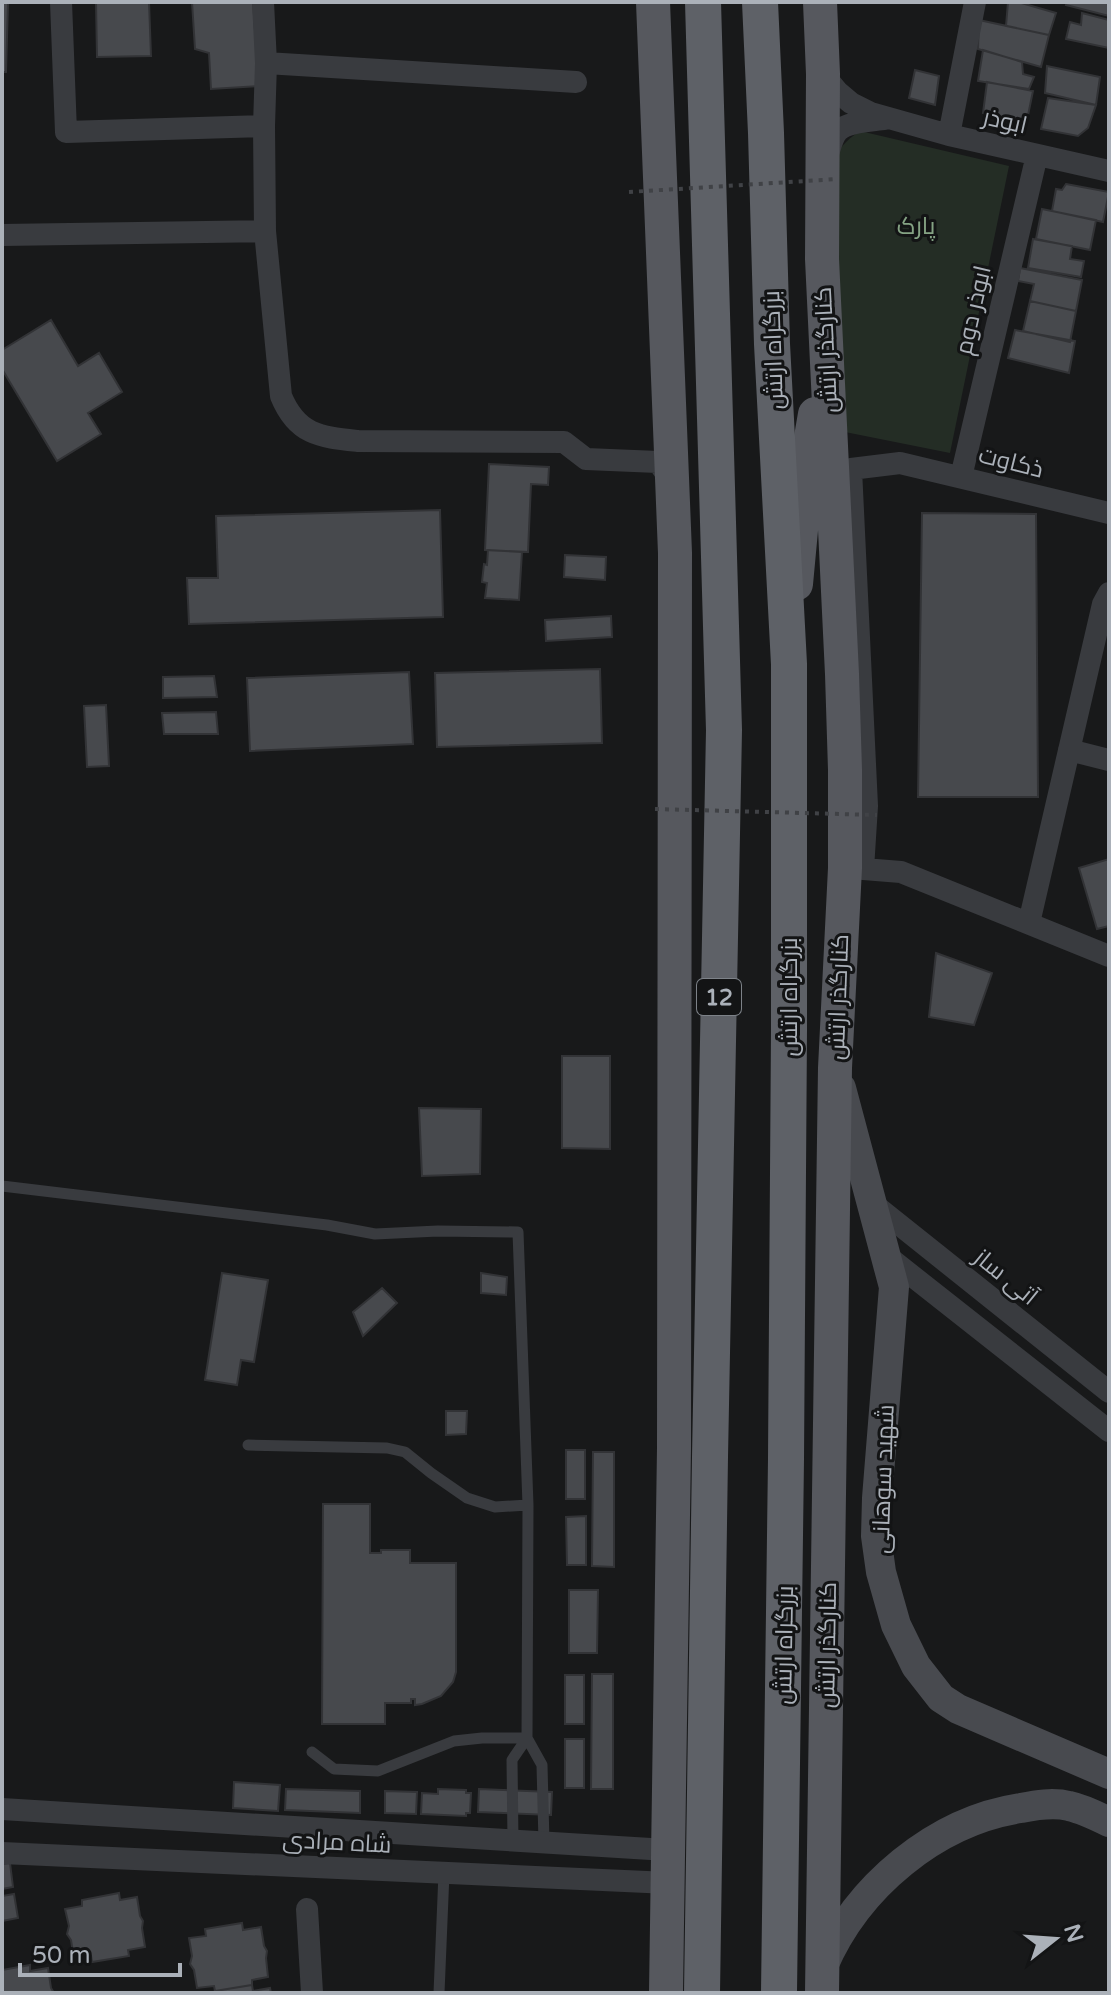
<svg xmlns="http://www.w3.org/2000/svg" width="1111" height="1995" font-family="'Varela Round',Cairo,sans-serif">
  <rect width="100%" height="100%" fill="#18191a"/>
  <!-- green -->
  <path fill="#242d25" d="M 860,131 L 1009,166 L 950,453 L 845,432 L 832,165 C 838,149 845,141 860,131 Z"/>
  <!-- building -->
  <path fill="#47494d" stroke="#323336" stroke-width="2" d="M 2,2 L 8,3 L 6,72 L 2,72 Z
    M 96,2 L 149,2 L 151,56 L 97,57 Z
    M 192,2 L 253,2 L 259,86 L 211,89 L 209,53 L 195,49 Z
    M 1008,2 L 1018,2 L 1056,13 L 1049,35 L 1006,26 Z
    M 1067,2 L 1109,2 L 1109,16 L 1066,5 Z
    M 1082,13 L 1109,20 L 1109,48 L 1066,39 L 1070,22 L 1081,25 Z
    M 979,20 L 1049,35 L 1041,67 L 978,49 Z
    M 983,50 L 1022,62 L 1023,74 L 1034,77 L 1029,89 L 978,81 Z
    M 1047,66 L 1100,77 L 1096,105 L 1045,93 Z
    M 915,70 L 939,76 L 935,105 L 909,98 Z
    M 987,82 L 1033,91 L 1026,125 L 983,113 Z
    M 1048,98 L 1096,105 L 1088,128 L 1078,136 L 1041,129 Z
    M 1066,184 L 1109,192 L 1103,222 L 1052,211 L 1056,189 L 1062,190 Z
    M 1042,209 L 1096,220 L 1090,250 L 1036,239 Z
    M 1033,239 L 1072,246 L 1070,259 L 1084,261 L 1081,277 L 1028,268 Z
    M 1020,268 L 1082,280 L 1076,311 L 1030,301 L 1034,284 L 1018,281 Z
    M 1030,301 L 1076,311 L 1070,342 L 1023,331 Z
    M 51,320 L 78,366 L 99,353 L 122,392 L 88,413 L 101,434 L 57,461 L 2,369 L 2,350 Z
    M 1015,330 L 1075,341 L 1069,373 L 1008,358 Z
    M 489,464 L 549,467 L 548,485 L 531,484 L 528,552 L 485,550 Z
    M 440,510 L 443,617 L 189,624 L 187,578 L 218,578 L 216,516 Z
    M 922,513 L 1036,514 L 1038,797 L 918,797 Z
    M 488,550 L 522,552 L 519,600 L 485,598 L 487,583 L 482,582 L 484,564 L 487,565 Z
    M 565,555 L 606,557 L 605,580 L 564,577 Z
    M 611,616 L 612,637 L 546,641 L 545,620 Z
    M 600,669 L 602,743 L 437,747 L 435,673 Z
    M 409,672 L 413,744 L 250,751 L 247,678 Z
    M 214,676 L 217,697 L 163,698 L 163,677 Z
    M 106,705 L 109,766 L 87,767 L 84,706 Z
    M 216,712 L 218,734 L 164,734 L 162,713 Z
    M 1109,859 L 1109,926 L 1097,929 L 1079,868 Z
    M 936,953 L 992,973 L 974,1025 L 929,1017 Z
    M 562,1056 L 610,1056 L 610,1149 L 562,1148 Z
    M 419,1108 L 481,1109 L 480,1174 L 422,1176 Z
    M 222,1273 L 268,1280 L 254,1362 L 241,1360 L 237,1385 L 205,1380 Z
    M 481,1273 L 507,1277 L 506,1295 L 481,1293 Z
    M 382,1288 L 397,1303 L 363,1336 L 353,1312 Z
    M 446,1411 L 467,1411 L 466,1434 L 446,1435 Z
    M 566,1450 L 585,1450 L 585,1499 L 566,1499 Z
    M 593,1452 L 614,1452 L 614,1567 L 592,1566 Z
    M 323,1504 L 370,1504 L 370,1553 L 381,1553 L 381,1550 L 410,1550 L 410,1563 L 456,1563 L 456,1672 L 453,1682 L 441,1696 L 422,1704 L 415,1705 L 415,1699 L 411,1699 L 411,1703 L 385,1703 L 385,1724 L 322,1724 Z
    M 586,1516 L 586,1565 L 567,1565 L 566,1517 Z
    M 569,1590 L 598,1590 L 597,1653 L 569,1653 Z
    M 592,1674 L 613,1674 L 613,1789 L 591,1789 Z
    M 565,1675 L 584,1675 L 584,1724 L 565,1724 Z
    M 565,1739 L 584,1739 L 584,1788 L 565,1788 Z
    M 234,1782 L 280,1785 L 278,1811 L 233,1808 Z
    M 286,1789 L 360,1791 L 360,1813 L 285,1810 Z
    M 438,1789 L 466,1790 L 466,1793 L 471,1793 L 470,1813 L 466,1813 L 466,1816 L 421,1814 L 422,1793 L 438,1794 Z
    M 479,1789 L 552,1792 L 551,1815 L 478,1812 Z
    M 385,1791 L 417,1792 L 416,1814 L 385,1813 Z
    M 10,1863 L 13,1887 L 2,1889 L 2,1864 Z
    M 119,1893 L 120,1900 L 137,1897 L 140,1916 L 143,1921 L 142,1928 L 145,1947 L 128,1950 L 129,1956 L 92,1962 L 91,1956 L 74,1959 L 71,1940 L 67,1934 L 69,1926 L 65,1909 L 82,1906 L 82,1900 Z
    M 14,1894 L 18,1918 L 2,1921 L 2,1896 Z
    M 242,1923 L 243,1930 L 261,1927 L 264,1946 L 267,1951 L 266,1958 L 268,1977 L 252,1980 L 252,1985 L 215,1991 L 214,1986 L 197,1988 L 194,1970 L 190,1964 L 192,1956 L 189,1938 L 206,1936 L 205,1929 Z
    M 30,1965 L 30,1971 L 48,1968 L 51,1988 L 54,1993 L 2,1993 L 2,1970 Z
    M 252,1985 L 253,1991 L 270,1988 L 271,1993 L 216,1993 L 215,1991 Z"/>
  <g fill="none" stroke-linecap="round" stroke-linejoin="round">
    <!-- service -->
    <path stroke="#393b3f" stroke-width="11" d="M 2,1186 L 327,1225 L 375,1234 L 438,1231 L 518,1232 L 528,1505 L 527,1738 L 542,1765 L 544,1842
      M 248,1445 L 387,1448 L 405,1452 L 431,1473 L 467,1498 L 495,1507 L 528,1505
      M 312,1752 L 334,1769 L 378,1771 L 454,1741 L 482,1738 L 527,1738
      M 513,1840 L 512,1760 L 527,1738
      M 439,1993 L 444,1873"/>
    <!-- minor -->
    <path stroke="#393b3f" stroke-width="22" d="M 61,2 L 66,132 L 264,126
      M 263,2 L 266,63 L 264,126 L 265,231 L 281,396 C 297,435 320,437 358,441 L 564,442 L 586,459 L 658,462 L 672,482
      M 266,63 L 576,82
      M 823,74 L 838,92 L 851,103 L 871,113 L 949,135 L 1109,171
      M 949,135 L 975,2
      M 827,157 C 830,149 832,137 838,131 C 848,121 872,121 885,119
      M 2,235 L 265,231
      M 961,477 L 1037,155
      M 1069,750 L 1109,760
      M 851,868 L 901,872 L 1109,956
      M 863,869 L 867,806 L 851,469 L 900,463 L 1109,513
      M 1029,923 L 1103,604 L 1109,593
      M 871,1202 L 1109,1392
      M 887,1256 L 1109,1431
      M 2,1809 L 667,1850
      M 2,1853 L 669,1883
      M 307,1909 L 312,1993"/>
    <!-- secondary -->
    <path stroke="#484a4f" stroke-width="30" d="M 841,1088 L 894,1287 L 877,1498 L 876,1536 L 881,1572 L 896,1625 L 916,1666 L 941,1698 L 958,1709 L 1109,1774
      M 823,1966 C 857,1887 935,1821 1021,1808 C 1036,1805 1053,1802 1069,1806 C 1083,1809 1097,1816 1109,1822"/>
    <!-- primary -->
    <path stroke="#56585e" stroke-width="34" d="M 653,2 L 675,553 L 674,1448 L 666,1993
      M 820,2 L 823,74 L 822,259 L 842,674 L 845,770 L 845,868 L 835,1068 L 822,1993
      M 796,584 L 808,455 L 815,414"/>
    <!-- trunk -->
    <path stroke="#5e6167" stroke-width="36" d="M 760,2 L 766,133 L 772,344 L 789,664 L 789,1030 L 786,1459 L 779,1993
      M 702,1993 L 710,1457 L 724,730 L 703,2"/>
    <!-- path-bridge -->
    <path stroke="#404246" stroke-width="4" stroke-dasharray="4 6" stroke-linecap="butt" d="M 629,192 L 837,179
      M 655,809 L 877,815"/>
  </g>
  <g text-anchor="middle" stroke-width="6" stroke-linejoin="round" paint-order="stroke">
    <!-- shield labels -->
    <rect fill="#131415" stroke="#7d8288" stroke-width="2" x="697" y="979" width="44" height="36" rx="6"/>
    <g font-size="22" font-weight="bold" fill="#abb1b9">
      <text x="719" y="1005">12</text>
    </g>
    <!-- street labels -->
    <g font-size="24" fill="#abb1b9" stroke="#131415">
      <text transform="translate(1005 121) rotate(13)" y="8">ابوذر</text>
      <text transform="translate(973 310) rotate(-77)" y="8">ابوذر دوم</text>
      <text transform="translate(773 350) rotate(-92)" y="8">بزرگراه ارتش</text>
      <text transform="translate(826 350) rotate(-93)" y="8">کنارگذر ارتش</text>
      <text transform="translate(1011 462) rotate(14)" y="8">ذکاوت</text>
      <text transform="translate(789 997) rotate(-90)" y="8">بزرگراه ارتش</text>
      <text transform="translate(838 997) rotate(-88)" y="8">کنارگذر ارتش</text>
      <text transform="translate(1006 1277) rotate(39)" y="8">آتی ساز</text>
      <text transform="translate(883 1479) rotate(-88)" y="8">شهید سوهانی</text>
      <text transform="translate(784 1645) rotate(-89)" y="8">بزرگراه ارتش</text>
      <text transform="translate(827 1645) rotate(-89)" y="8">کنارگذر ارتش</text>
      <text transform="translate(337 1842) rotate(3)" y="8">شاه مرادی</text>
    </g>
    <!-- park labels -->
    <g font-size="24" fill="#85a384" stroke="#131415">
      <text x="916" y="234">پارک</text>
    </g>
  </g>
  <!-- border -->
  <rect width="1111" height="1995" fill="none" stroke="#abb1b9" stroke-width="8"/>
  <!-- north arrow -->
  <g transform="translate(1055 1939) rotate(73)" stroke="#131415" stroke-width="6" paint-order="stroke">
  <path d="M0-6L14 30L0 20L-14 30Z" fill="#abb1b9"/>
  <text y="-12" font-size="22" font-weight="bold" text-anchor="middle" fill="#abb1b9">N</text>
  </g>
  <!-- scale -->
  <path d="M20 1963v12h160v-12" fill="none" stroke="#abb1b9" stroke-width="4"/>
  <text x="32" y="1963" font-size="24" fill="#abb1b9" stroke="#131415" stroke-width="6" paint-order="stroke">50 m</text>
</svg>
